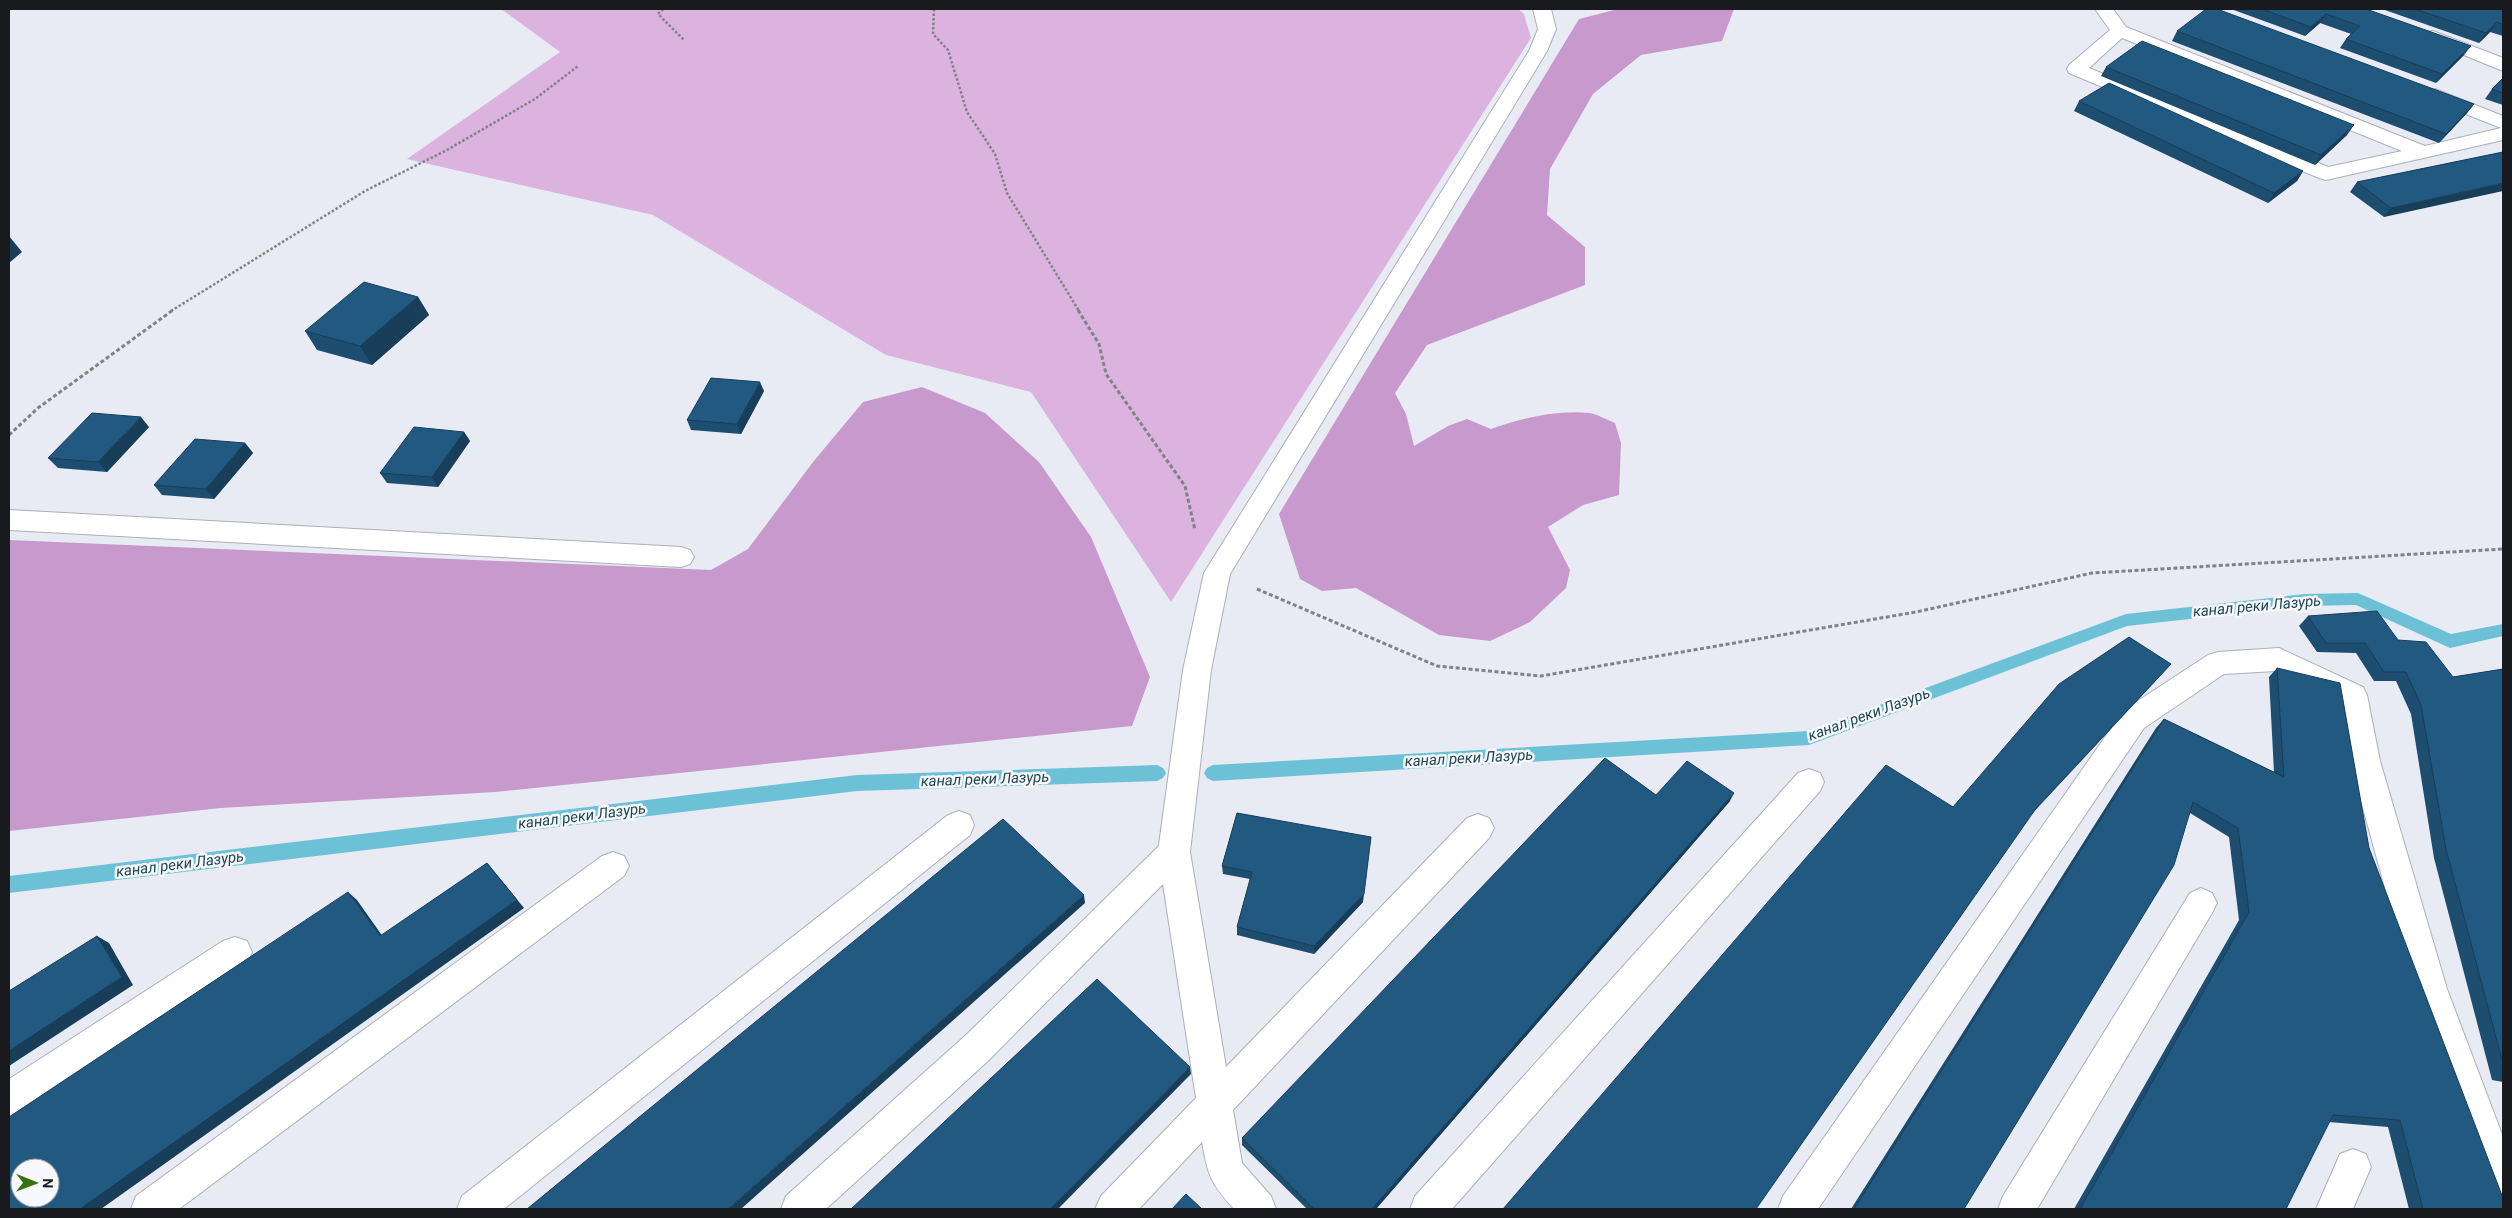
<svg xmlns="http://www.w3.org/2000/svg" width="2512" height="1218" font-family="Roboto,sans-serif">
  <rect width="100%" height="100%" fill="#e8ebf4"/>
  <!-- green -->
  <path fill="#dbb3de" d="M 501,9 L 1518,9 L 1524,14 L 1531,38 L 1171,602 L 1031,392 L 886,355 L 653,215 L 407,159 L 560,52 Z"/>
  <!-- forest -->
  <path fill="#c899cc" d="M 1618,9 L 1734,9 L 1722,41 L 1641,55 L 1593,94 L 1550,169 L 1547,215 L 1585,247 L 1585,285 L 1427,345 L 1395,393 L 1406,414 L 1414,446 L 1448,426 L 1467,419 L 1491,429 C 1522,418 1556,410 1589,413 C 1597,414 1607,420 1615,423 L 1621,443 L 1619,495 L 1583,505 L 1548,527 L 1570,570 L 1566,588 L 1530,622 L 1490,641 L 1439,635 L 1356,588 L 1322,591 L 1300,579 L 1279,514 L 1579,19 Z
    M 922,387 L 985,413 L 1039,462 L 1091,537 L 1150,677 L 1132,726 L 495,792 L 221,808 L 9,831 L 9,540 L 711,570 L 748,549 L 813,462 L 863,402 Z"/>
  <g fill="none" stroke-linecap="round" stroke-linejoin="round">
    <!-- stream -->
    <path fill="#6dc1d7" fill-rule="evenodd" d="M 2358,593 L 2451,634 L 2503,624 L 2503,636 L 2450,648 L 2356,605 L 2305,606 L 2127,626 L 1809,745 L 1213,781 L 1207,778 L 1204,773 L 1207,768 L 1213,765 L 1809,731 L 2126,614 L 2305,594 Z
      M 1157,765 L 1163,768 L 1166,773 L 1163,778 L 1157,781 L 857,791 L 9,893 L 9,876 L 857,775 Z"/>
    <defs>
      <path id="lane" d="M 2095,9 L 2113,9 L 2126,27 L 2425,146 L 2501,128 L 2428,99 L 2425,95 L 2428,91 L 2435,89 L 2503,116 L 2503,140 L 2326,180 L 2319,178 L 2069,73 L 2067,69 L 2069,65 L 2110,30 ZM 2122,38 L 2402,151 L 2328,167 L 2089,68 Z
        M 2433,31 L 2503,58 L 2503,71 L 2427,40 L 2424,36 L 2427,32 Z
        M 2279,648 L 2363,687 L 2367,695 L 2380,761 L 2447,989 L 2503,1137 L 2503,1203 L 2490,1198 L 2413,989 L 2350,761 L 2340,702 L 2276,671 L 2224,674 L 2144,728 L 1818,1209 L 1778,1209 L 1783,1196 L 2124,710 L 2208,655 L 2218,652 Z
        M 1809,769 L 1820,773 L 1824,782 L 1820,791 L 1452,1209 L 1410,1209 L 1415,1196 L 1798,773 Z
        M 959,811 L 970,815 L 974,825 L 970,835 L 504,1209 L 457,1209 L 462,1196 L 948,815 Z
        M 1478,814 L 1489,818 L 1494,828 L 1489,838 L 1233,1110 L 1242,1163 L 1271,1196 L 1276,1209 L 1234,1209 C 1211,1183 1208,1177 1202,1142 L 1139,1209 L 1095,1209 L 1101,1196 L 1196,1098 L 1163,884 L 989,1060 L 826,1209 L 781,1209 L 786,1196 L 965,1036 L 1163,842 L 1174,838 L 1185,842 L 1190,852 L 1226,1067 L 1467,818 Z
        M 613,852 L 624,856 L 629,866 L 624,876 L 179,1209 L 131,1209 L 136,1196 L 602,856 Z
        M 2201,888 L 2212,893 L 2217,903 L 2212,913 L 2037,1209 L 1998,1209 L 2003,1196 L 2190,893 Z
        M 235,937 L 247,941 L 252,952 L 247,963 L 22,1112 L 9,1117 L 9,1079 L 223,941 Z
        M 2353,1149 L 2366,1154 L 2371,1167 L 2353,1209 L 2316,1209 L 2340,1154 Z"/>
      <path id="street" d="M 1533,9 L 1551,9 L 1556,29 L 1547,51 L 1230,574 L 1211,670 L 1190,852 L 1185,862 L 1174,866 L 1163,862 L 1158,852 L 1183,670 L 1204,573 L 1529,51 L 1538,29 Z
        M 9,510 L 681,547 L 690,550 L 694,557 L 690,564 L 681,567 L 9,530 Z"/>
    </defs>
    <!-- lane casing -->
    <use href="#lane" stroke="#acafb8" stroke-width="2"/>
    <!-- street casing -->
    <use href="#street" stroke="#acafb8" stroke-width="2"/>
    <!-- path-far1 -->
    <path stroke="#808288" stroke-width="2.5" stroke-dasharray="2.5 2" stroke-linecap="butt" d="M 663,9 L 658,14 L 684,40
      M 934,9 L 933,34 L 948,50 L 967,112 L 995,154 L 1007,193 L 1079,311
      M 171,311 L 365,191 L 447,150 L 535,99 L 578,66"/>
    <!-- path -->
    <path stroke="#808288" stroke-width="3" stroke-dasharray="4 2.5" stroke-linecap="butt" d="M 1078,310 L 1099,344 L 1106,374 L 1185,486 L 1195,530
      M 9,435 L 38,408 L 173,310
      M 1257,589 L 1437,666 L 1541,676 L 1916,612 L 2092,573 L 2503,549"/>
    <!-- lane -->
    <use href="#lane" fill="#fff" fill-rule="evenodd"/>
    <!-- street -->
    <use href="#street" fill="#fff" fill-rule="evenodd"/>
  </g>
  <!-- wall -->
  <path fill="#1d4d6f" d="M 2231,9 L 2366,9 L 2464,55 L 2436,83 L 2340,48 L 2346,39 L 2351,34 L 2320,23 L 2305,36 Z
    M 2382,9 L 2503,9 L 2503,36 L 2490,32 L 2479,43 Z
    M 2177,31 L 2474,104 L 2467,113 L 2439,143 L 2172,41 Z
    M 2106,67 L 2347,135 L 2315,165 L 2101,76 Z
    M 2503,78 L 2503,105 L 2485,99 L 2492,89 Z
    M 2079,101 L 2303,171 L 2297,181 L 2268,203 L 2074,111 Z
    M 2503,152 L 2384,217 L 2350,192 L 2357,182 Z
    M 418,297 L 429,315 L 372,365 L 317,350 L 305,331 Z
    M 764,391 L 741,434 L 691,430 L 687,420 Z
    M 149,427 L 107,472 L 58,468 L 48,458 Z
    M 464,432 L 470,441 L 438,487 L 387,483 L 380,473 Z
    M 245,443 L 253,453 L 214,499 L 162,495 L 154,485 Z
    M 2308,616 L 2398,640 L 2453,677 L 2503,669 L 2503,1082 L 2492,1080 L 2434,858 L 2411,714 L 2396,681 L 2374,681 L 2356,653 L 2317,652 L 2299,626 Z
    M 2277,668 L 2369,848 L 2503,1209 L 2409,1209 L 2388,1127 L 2329,1122 L 2286,1209 L 2074,1209 L 2239,920 L 2229,837 L 2190,813 L 1964,1209 L 1851,1209 L 2156,728 L 2164,719 L 2274,772 L 2269,677 Z
    M 1656,795 L 1730,801 L 1376,1209 L 1307,1209 L 1242,1145 L 1242,1138 Z
    M 1237,813 L 1363,902 L 1314,954 L 1237,935 L 1237,927 L 1250,879 L 1223,874 L 1222,866 Z"/>
  <!-- shaded-wall -->
  <path fill="#183e5a" d="M 2326,14 L 2320,23 L 2305,36 L 2311,27 Z
    M 2497,22 L 2490,32 L 2479,43 L 2486,33 Z
    M 2471,46 L 2464,55 L 2436,83 L 2442,74 Z
    M 2474,104 L 2467,113 L 2439,143 L 2446,134 Z
    M 2354,125 L 2347,135 L 2315,165 L 2321,155 Z
    M 2303,171 L 2297,181 L 2268,203 L 2274,193 Z
    M 2503,183 L 2503,191 L 2384,217 L 2391,208 Z
    M 9,236 L 22,252 L 9,263 Z
    M 418,297 L 429,315 L 372,365 L 360,346 Z
    M 760,382 L 764,391 L 741,434 L 737,424 Z
    M 141,417 L 149,427 L 107,472 L 98,462 Z
    M 464,432 L 470,441 L 438,487 L 432,477 Z
    M 245,443 L 253,453 L 214,499 L 206,489 Z
    M 2171,664 L 2163,673 L 2030,816 L 2037,807 Z
    M 1734,793 L 1730,801 L 1376,1209 L 1372,1209 Z
    M 487,863 L 524,908 L 101,1209 L 80,1209 Z
    M 348,892 L 357,900 L 388,944 L 380,936 Z
    M 1364,894 L 1363,902 L 1314,954 L 1314,946 Z
    M 1084,895 L 1085,903 L 741,1209 L 728,1209 Z
    M 97,936 L 109,943 L 133,985 L 9,1066 L 9,1051 Z
    M 1190,1067 L 1191,1074 L 1058,1209 L 1050,1209 Z"/>
  <!-- building -->
  <path fill="#225981" stroke="#183e5a" fill-rule="evenodd" d="M 2206,9 L 2217,9 L 2474,104 L 2446,134 L 2177,31 Z
    M 2262,9 L 2366,9 L 2471,46 L 2442,74 L 2346,39 L 2360,26 L 2326,14 L 2311,27 Z
    M 2415,9 L 2503,9 L 2503,25 L 2497,22 L 2486,33 Z
    M 2142,41 L 2354,125 L 2321,155 L 2106,67 Z
    M 2503,78 L 2503,93 L 2492,89 Z
    M 2109,83 L 2303,171 L 2274,193 L 2079,101 Z
    M 2503,152 L 2503,183 L 2391,208 L 2357,182 Z
    M 364,282 L 418,297 L 360,346 L 305,331 Z
    M 711,378 L 760,382 L 737,424 L 687,420 Z
    M 92,413 L 141,417 L 98,462 L 48,458 Z
    M 414,427 L 464,432 L 432,477 L 380,473 Z
    M 195,439 L 245,443 L 206,489 L 154,485 Z
    M 2377,611 L 2398,640 L 2426,642 L 2453,677 L 2503,669 L 2503,1064 L 2446,849 L 2421,705 L 2406,672 L 2384,672 L 2365,643 L 2326,643 L 2308,616 Z
    M 2129,637 L 2171,664 L 2037,807 L 1756,1209 L 1503,1209 L 1886,765 L 1953,807 L 2059,684 Z
    M 2277,668 L 2340,683 L 2369,848 L 2503,1198 L 2503,1209 L 2423,1209 L 2400,1120 L 2333,1115 L 2286,1209 L 2080,1209 L 2249,912 L 2238,828 L 2193,802 L 2174,865 L 1964,1209 L 1854,1209 L 2164,719 L 2284,777 Z
    M 1605,758 L 1656,795 L 1687,761 L 1734,793 L 1372,1209 L 1314,1209 L 1242,1138 Z
    M 1237,813 L 1371,837 L 1364,894 L 1314,946 L 1237,927 L 1252,872 L 1222,866 Z
    M 1003,819 L 1084,895 L 728,1209 L 527,1209 Z
    M 487,863 L 517,900 L 80,1209 L 9,1209 L 9,1117 L 348,892 L 380,936 ZM 20,1168 L 50,1168 L 50,1198 L 20,1198 Z
    M 97,936 L 122,977 L 9,1051 L 9,991 Z
    M 1097,979 L 1190,1067 L 1050,1209 L 851,1209 Z
    M 1186,1194 L 1202,1209 L 1172,1209 Z"/>
  <g text-anchor="middle" stroke-width="5" stroke-linejoin="round" paint-order="stroke">
    <!-- water labels -->
    <g font-size="15" font-style="italic" fill="#214852" stroke="#f6f8fd">
      <text transform="translate(2257 606) rotate(-5)" y="5">канал реки Лазурь</text>
      <text transform="translate(1869 714) rotate(-20)" y="5">канал реки Лазурь</text>
      <text transform="translate(1469 758) rotate(-3)" y="5">канал реки Лазурь</text>
      <text transform="translate(985 779) rotate(-2)" y="5">канал реки Лазурь</text>
      <text transform="translate(582 816) rotate(-7)" y="5">канал реки Лазурь</text>
      <text transform="translate(180 864) rotate(-7)" y="5">канал реки Лазурь</text>
    </g>
  </g>
  <!-- border -->
  <rect width="2512" height="1218" fill="none" stroke="#191a1d" stroke-width="20"/>
  <!-- north arrow -->
  <g transform="translate(35 1183) rotate(91)"><circle r="24" fill="#f6f8fd" stroke="#9e9fa3"/>
  <path d="M0-4L9 19L0 12L-9 19Z" fill="#35740d"/>
  <text y="-8" font-size="14" font-weight="bold" text-anchor="middle" fill="#191a1d">N</text>
  </g>
</svg>
